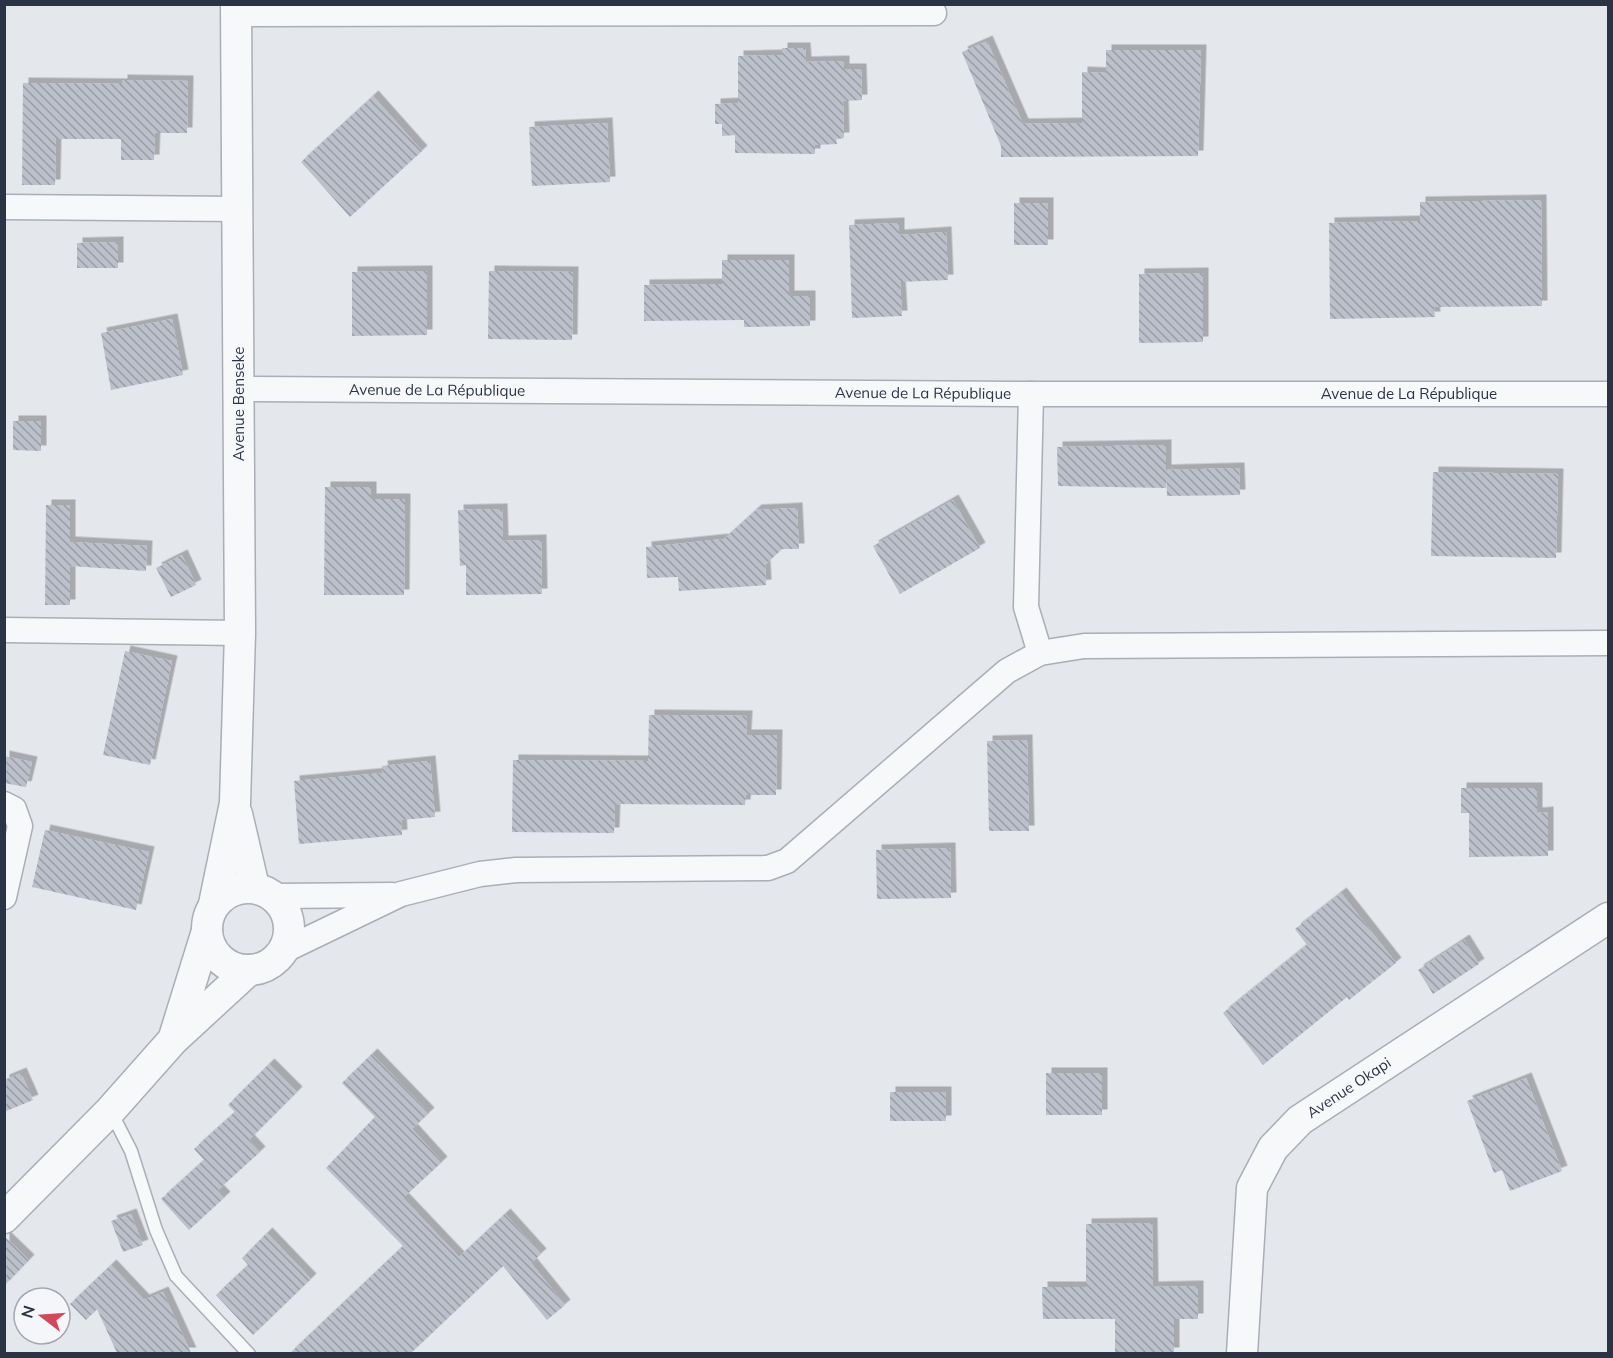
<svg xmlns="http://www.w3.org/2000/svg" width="1613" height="1358" font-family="Mulish,sans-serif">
  <defs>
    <pattern id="building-back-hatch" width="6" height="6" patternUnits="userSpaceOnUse" patternTransform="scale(1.5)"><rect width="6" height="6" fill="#bbc0ca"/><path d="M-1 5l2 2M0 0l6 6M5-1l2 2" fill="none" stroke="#989da6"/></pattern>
    <filter id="shadow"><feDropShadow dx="5.5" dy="-5.5" stdDeviation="0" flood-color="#0004"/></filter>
  </defs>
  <rect width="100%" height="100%" fill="#e4e7ec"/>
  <!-- building -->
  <path fill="url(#building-back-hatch)" filter="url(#shadow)" d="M 987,41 L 1023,124 L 1082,123 L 1082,72 L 1106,73 L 1106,50 L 1201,50 L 1198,156 L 1001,157 L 1001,146 L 962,52 Z
    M 782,48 L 805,48 L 806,62 L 844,61 L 844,69 L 861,69 L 862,100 L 843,101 L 844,138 L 836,138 L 837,144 L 815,145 L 815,154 L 735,153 L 735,135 L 722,136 L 722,124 L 715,124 L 715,104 L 738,103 L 738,56 L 782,55 Z
    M 122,80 L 188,81 L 187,133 L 155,133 L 154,160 L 121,160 L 121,139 L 56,139 L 55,185 L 22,185 L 23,83 L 122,84 Z
    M 373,96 L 422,151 L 350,217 L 301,162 Z
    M 607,123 L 610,182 L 532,186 L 529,127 Z
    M 1541,200 L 1542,306 L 1434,307 L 1435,317 L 1330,319 L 1329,223 L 1420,221 L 1420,202 Z
    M 1014,203 L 1048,203 L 1048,245 L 1014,245 Z
    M 899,223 L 899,235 L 946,232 L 948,280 L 900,282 L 902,316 L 852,318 L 849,225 Z
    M 118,242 L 118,268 L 77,268 L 77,243 Z
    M 722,260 L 789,260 L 789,296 L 810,296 L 810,326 L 744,327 L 744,320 L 644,321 L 644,285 L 722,284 Z
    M 427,271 L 427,335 L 352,336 L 352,272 Z
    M 489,271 L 573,272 L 572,340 L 488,339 Z
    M 1203,273 L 1203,342 L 1139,343 L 1139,274 Z
    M 172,319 L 183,375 L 111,390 L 101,333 Z
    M 13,421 L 41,421 L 41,451 L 13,450 Z
    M 1166,445 L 1166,488 L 1058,486 L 1057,447 Z
    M 1239,468 L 1240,495 L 1167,496 L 1166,470 Z
    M 1433,472 L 1558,474 L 1556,558 L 1431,556 Z
    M 325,487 L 371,487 L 371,499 L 405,499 L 404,595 L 324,595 Z
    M 953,500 L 980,548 L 900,594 L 873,546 Z
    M 46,505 L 70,505 L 70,542 L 147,546 L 146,571 L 70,566 L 70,605 L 45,605 Z
    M 797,508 L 799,549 L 782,549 L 765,565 L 766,585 L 679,591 L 678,577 L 647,578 L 646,547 L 724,539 L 756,510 Z
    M 502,509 L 503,541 L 541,540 L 542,594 L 466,595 L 466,565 L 460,566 L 458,510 Z
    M 182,555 L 196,585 L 171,597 L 156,568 Z
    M 125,651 L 172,661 L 150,765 L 103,755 Z
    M 649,715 L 747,716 L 746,735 L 777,735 L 776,795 L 746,795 L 745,805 L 615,804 L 614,833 L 512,832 L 513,760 L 648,761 Z
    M 1027,740 L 1029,831 L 989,831 L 987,741 Z
    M 4,756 L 32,762 L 26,787 L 4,783 Z
    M 430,761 L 435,817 L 401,820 L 402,835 L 299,844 L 294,781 L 383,773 L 382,766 Z
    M 1461,788 L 1537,788 L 1537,813 L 1548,812 L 1548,856 L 1469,857 L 1469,813 L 1461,813 Z
    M 45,830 L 149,852 L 136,910 L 32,887 Z
    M 950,848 L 951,898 L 877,899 L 876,850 Z
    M 1341,893 L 1396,963 L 1349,1000 L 1347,997 L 1263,1065 L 1223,1013 L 1307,945 L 1295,929 Z
    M 1464,940 L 1479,964 L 1433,994 L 1418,970 Z
    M 372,1054 L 429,1113 L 412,1129 L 442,1162 L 403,1198 L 459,1257 L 505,1214 L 541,1254 L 531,1263 L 565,1305 L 547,1320 L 503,1266 L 411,1353 L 290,1353 L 403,1246 L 326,1168 L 375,1117 L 342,1083 Z
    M 269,1064 L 297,1092 L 249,1140 L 260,1152 L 218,1190 L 225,1197 L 189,1230 L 161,1199 L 204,1160 L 194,1149 L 235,1112 L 228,1105 Z
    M 21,1073 L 33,1100 L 4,1112 L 4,1080 Z
    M 1046,1073 L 1102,1073 L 1102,1115 L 1046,1115 Z
    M 1526,1078 L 1562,1171 L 1510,1191 L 1502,1170 L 1494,1173 L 1467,1101 Z
    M 890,1092 L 946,1092 L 946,1121 L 890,1121 Z
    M 131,1214 L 143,1245 L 123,1252 L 111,1221 Z
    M 1152,1223 L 1153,1287 L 1198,1286 L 1198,1319 L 1174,1319 L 1174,1353 L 1115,1353 L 1115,1319 L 1043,1319 L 1042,1287 L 1086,1287 L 1086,1224 Z
    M 267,1233 L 311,1279 L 253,1335 L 216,1295 L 248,1265 L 242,1258 Z
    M 4,1236 L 29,1260 L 4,1286 Z
    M 111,1265 L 144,1300 L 163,1292 L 191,1353 L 117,1353 L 97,1309 L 86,1320 L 70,1304 Z"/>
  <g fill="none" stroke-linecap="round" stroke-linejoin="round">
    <defs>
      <path id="service" d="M 111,1112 L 131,1151 L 156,1230 L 176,1276 L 249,1354"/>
      <g id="minor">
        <path d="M 235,14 L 934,13"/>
        <path d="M 4,207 L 239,209"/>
        <path id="s1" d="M 239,389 L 1031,394 L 1608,394"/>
        <path d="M 1031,394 L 1026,607 L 1040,653"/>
        <path d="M 4,630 L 240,633"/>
        <path d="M 4,804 L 14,809 L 20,826 L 4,897"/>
        <path d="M 275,896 L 392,895"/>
        <path d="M 283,951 L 401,894 L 480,874 L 516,870 L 768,868 L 787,861 L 1007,671 L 1040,653 L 1084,646 L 1608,643"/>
      </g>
      <g id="tertiary">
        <path d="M 237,814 L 254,887"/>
        <circle cx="248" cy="929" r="41"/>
        <path d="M 214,904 L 235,803 L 240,633 L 236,4"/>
        <path d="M 175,1034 L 207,931"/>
        <path d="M 4,1218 L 110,1111 L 173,1040 L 249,970"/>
        <path id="s2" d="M 1242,1354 L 1252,1188 L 1273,1148 L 1300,1120 L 1608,918"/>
      </g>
    </defs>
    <!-- service casing -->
    <use href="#service" stroke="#a9aeb7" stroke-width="15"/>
    <!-- minor casing -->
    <use href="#minor" stroke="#a9aeb7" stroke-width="27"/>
    <!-- tertiary casing -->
    <use href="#tertiary" stroke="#a9aeb7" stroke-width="33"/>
    <!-- service -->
    <use href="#service" stroke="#f7f8fa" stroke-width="12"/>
    <!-- minor -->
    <use href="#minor" stroke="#f7f8fa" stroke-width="24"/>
    <!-- tertiary -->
    <use href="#tertiary" stroke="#f7f8fa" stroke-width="30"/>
  </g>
  <g text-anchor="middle" stroke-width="4.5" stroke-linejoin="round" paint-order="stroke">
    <!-- street labels -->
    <g font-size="15" fill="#2b3445" stroke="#f4f6f9">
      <text dy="5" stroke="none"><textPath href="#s1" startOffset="198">Avenue de La République</textPath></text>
      <text dy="5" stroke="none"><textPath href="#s1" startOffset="684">Avenue de La République</textPath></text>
      <text dy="5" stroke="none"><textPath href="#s1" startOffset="1170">Avenue de La République</textPath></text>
      <text transform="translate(239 404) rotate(-90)" y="5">Avenue Benseke</text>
      <text dy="5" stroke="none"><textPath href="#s2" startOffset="309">Avenue Okapi</textPath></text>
    </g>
  </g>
  <!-- border -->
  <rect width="1613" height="1358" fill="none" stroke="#2b3445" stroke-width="12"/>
  <!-- north arrow -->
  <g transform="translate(42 1316) rotate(287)"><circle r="28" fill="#f4f6f9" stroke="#a4a8b1" stroke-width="1.5"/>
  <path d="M0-4.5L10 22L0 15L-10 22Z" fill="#d1495b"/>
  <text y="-9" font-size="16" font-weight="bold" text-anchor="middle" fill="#2b3445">N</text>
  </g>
</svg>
